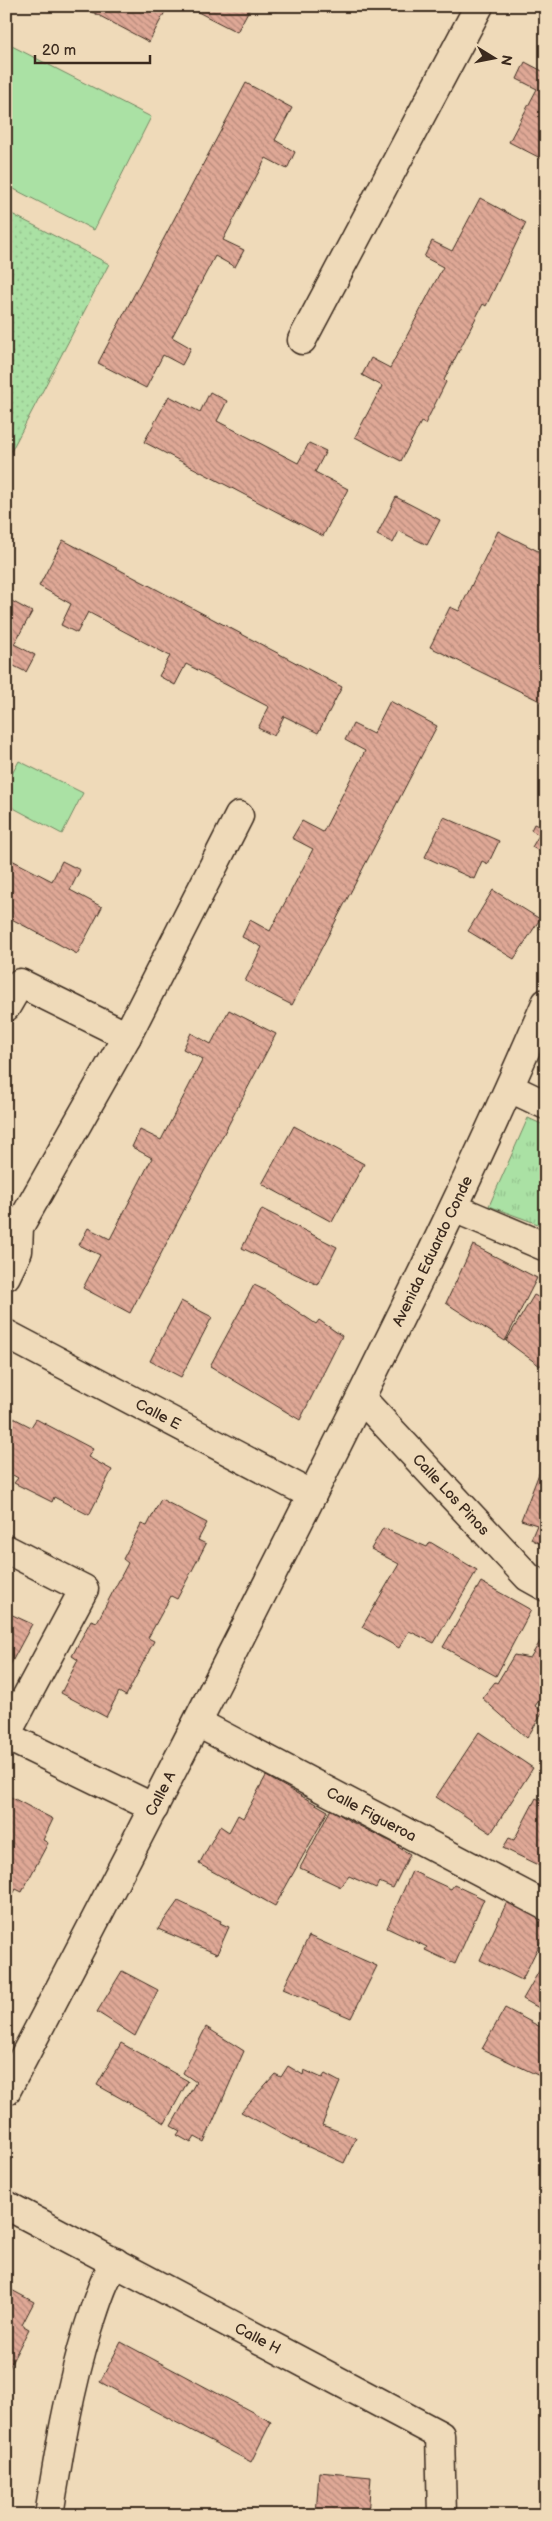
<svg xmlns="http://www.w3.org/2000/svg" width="552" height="2521" font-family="'Balsamiq Sans',sans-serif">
  <defs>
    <pattern id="grass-dots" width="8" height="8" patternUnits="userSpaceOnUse" patternTransform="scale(1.25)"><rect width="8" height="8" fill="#aae1a4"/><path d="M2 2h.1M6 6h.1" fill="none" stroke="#93c18d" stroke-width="1.8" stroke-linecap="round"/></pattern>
    <pattern id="park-tufts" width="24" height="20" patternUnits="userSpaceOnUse" patternTransform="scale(1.25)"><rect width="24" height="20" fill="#aae1a4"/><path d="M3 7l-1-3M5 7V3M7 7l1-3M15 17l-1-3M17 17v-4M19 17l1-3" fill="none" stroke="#93c18d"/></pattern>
    <pattern id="building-back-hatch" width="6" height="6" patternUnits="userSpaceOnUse" patternTransform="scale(1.25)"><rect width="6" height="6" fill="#dfa896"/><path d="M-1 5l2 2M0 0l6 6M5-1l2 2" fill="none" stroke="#b6897a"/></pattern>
  </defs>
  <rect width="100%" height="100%" fill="#efdab9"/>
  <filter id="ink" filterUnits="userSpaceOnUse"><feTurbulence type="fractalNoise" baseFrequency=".02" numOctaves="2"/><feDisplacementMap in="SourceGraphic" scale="10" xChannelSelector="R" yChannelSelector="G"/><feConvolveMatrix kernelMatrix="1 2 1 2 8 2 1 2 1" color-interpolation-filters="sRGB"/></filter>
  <g filter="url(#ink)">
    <!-- grass -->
    <path fill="url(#grass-dots)" stroke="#728661" d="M 6,211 L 109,264 L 6,461 Z"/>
    <!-- park -->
    <path fill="url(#park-tufts)" stroke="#728661" d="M 528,1118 L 546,1126 L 546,1227 L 489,1206 Z"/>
    <!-- pitch -->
    <path fill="#aae1a4" stroke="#728661" d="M 6,43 L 151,117 L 94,230 L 6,185 Z
      M 19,761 L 83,793 L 62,834 L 6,804 L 6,785 Z"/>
    <!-- building -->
    <path fill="url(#building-back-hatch)" stroke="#3b2a1e" d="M 81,6 L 168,6 L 149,42 Z
      M 193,6 L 251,6 L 237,32 L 192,9 Z
      M 267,6 L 279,6 L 276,11 Z
      M 525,62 L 546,73 L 546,161 L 509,142 L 537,89 L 517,79 Z
      M 246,83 L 292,108 L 275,140 L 295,152 L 287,169 L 266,158 L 223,240 L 244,250 L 235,267 L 215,256 L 172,337 L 191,348 L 182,365 L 163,355 L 146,388 L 98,363 Z
      M 480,198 L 526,223 L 486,306 L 483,304 L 444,380 L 446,382 L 425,424 L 421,422 L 401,461 L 355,437 L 382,386 L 362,375 L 371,358 L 390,368 L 443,267 L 424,257 L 432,241 L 452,251 Z
      M 210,392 L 227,401 L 217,421 L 298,463 L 309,443 L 326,451 L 315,472 L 348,489 L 323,536 L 144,442 L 169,396 L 200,412 Z
      M 396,497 L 440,520 L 427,545 L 399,531 L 393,543 L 377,535 Z
      M 498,531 L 546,555 L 546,704 L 430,647 L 450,607 L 459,611 Z
      M 63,540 L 342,687 L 318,733 L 284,716 L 274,736 L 258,728 L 269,707 L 186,664 L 175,685 L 159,676 L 170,656 L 88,612 L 77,633 L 61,625 L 71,604 L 39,586 Z
      M 6,598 L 32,612 L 14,644 L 35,655 L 26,672 L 6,662 Z
      M 390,701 L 437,726 L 292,1005 L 245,981 L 262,947 L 242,937 L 250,920 L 270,931 L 313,849 L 292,838 L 302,821 L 323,832 L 365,751 L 345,740 L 353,724 L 373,734 Z
      M 444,817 L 499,841 L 488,864 L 482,861 L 474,879 L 425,857 Z
      M 546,822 L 546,855 L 532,847 L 539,835 L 531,830 L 534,824 L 543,828 Z
      M 6,857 L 52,881 L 62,861 L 80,870 L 70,890 L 102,907 L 77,954 L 6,916 Z
      M 493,890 L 540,919 L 514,959 L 468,931 Z
      M 229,1010 L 276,1034 L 130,1313 L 83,1288 L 100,1255 L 79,1245 L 88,1228 L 110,1239 L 152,1158 L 132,1147 L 140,1130 L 161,1140 L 203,1059 L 183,1049 L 191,1033 L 211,1044 Z
      M 294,1126 L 364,1164 L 332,1222 L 262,1184 Z
      M 262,1209 L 337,1247 L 318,1285 L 242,1248 Z
      M 473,1245 L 537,1278 L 505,1341 L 446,1303 Z
      M 254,1285 L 267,1291 L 316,1324 L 319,1320 L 342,1336 L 300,1420 L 210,1366 Z
      M 534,1295 L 546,1301 L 546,1358 L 540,1366 L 506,1341 Z
      M 181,1301 L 212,1317 L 181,1377 L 150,1361 Z
      M 6,1414 L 31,1427 L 36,1419 L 93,1449 L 88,1457 L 112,1470 L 89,1515 L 54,1497 L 52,1502 L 14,1483 L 18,1478 L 6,1471 Z
      M 540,1471 L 546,1475 L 546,1547 L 531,1539 L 537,1525 L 521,1520 Z
      M 161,1499 L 207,1523 L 198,1540 L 206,1544 L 177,1599 L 171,1596 L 148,1638 L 154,1641 L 126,1696 L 119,1692 L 106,1717 L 61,1693 L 78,1660 L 72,1656 L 91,1620 L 97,1622 L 128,1563 L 123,1559 L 141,1524 L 147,1526 Z
      M 383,1528 L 427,1547 L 430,1542 L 477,1570 L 434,1643 L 409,1631 L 399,1648 L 362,1627 L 399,1564 L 371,1549 Z
      M 481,1582 L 531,1610 L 496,1676 L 443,1647 Z
      M 6,1612 L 32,1624 L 7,1671 L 6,1670 Z
      M 546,1632 L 546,1697 L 543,1695 L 535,1706 L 543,1712 L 527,1738 L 482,1698 L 495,1682 L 497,1683 L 514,1655 L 530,1658 Z
      M 479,1732 L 533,1768 L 491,1833 L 436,1797 Z
      M 266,1776 L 328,1811 L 275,1906 L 199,1864 L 220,1826 L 229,1832 L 238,1815 L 243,1818 Z
      M 7,1795 L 53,1819 L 43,1840 L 48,1843 L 22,1892 L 16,1889 L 6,1907 Z
      M 536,1798 L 546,1803 L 546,1869 L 503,1848 L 509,1838 L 514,1840 Z
      M 331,1809 L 348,1820 L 399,1846 L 398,1847 L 410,1854 L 393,1888 L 379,1882 L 376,1888 L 349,1876 L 341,1887 L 300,1868 Z
      M 412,1871 L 451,1889 L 454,1885 L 484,1899 L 455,1964 L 425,1950 L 427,1947 L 387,1928 Z
      M 178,1901 L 221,1921 L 220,1923 L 229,1927 L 217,1954 L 158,1929 Z
      M 507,1902 L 546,1921 L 546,1931 L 522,1980 L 480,1960 Z
      M 309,1936 L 377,1966 L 351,2018 L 283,1989 Z
      M 546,1959 L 546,2012 L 523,1999 Z
      M 122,1971 L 158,1990 L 135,2036 L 97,2012 Z
      M 505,2008 L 546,2030 L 546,2079 L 482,2049 Z
      M 206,2027 L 244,2051 L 204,2142 L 195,2137 L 191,2143 L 177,2135 L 180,2131 L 171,2126 L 196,2082 L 183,2073 Z
      M 121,2043 L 188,2081 L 165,2123 L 97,2085 Z
      M 288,2066 L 303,2075 L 304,2070 L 322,2078 L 325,2074 L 340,2082 L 322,2125 L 356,2138 L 344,2163 L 291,2139 L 241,2112 L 275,2074 L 281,2077 Z
      M 6,2287 L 34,2302 L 22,2325 L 29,2329 L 6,2373 Z
      M 121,2342 L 271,2422 L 251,2462 L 100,2382 Z
      M 319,2472 L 371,2477 L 368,2515 L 316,2515 Z
      M 6,2488 L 12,2491 L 6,2502 Z"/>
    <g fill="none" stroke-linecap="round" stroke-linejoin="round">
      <defs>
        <g id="minor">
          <path d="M 302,340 L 479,6"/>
          <path d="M 6,1007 L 20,983 L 127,1036"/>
          <path d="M 510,1088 L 546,1105"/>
          <path d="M 454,1208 L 546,1247"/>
          <path d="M 6,1276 L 18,1251 L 19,1227 L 127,1036 L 239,816"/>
          <path id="s1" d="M 6,1334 L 312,1495"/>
          <path id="s2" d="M 361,1398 L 528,1577 L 546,1587"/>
          <path d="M 6,1549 L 84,1589 L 6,1735"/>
          <path id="s3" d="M 198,1723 L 546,1906"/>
          <path d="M 6,1736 L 154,1808"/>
          <path id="s4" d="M 6,2091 C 109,1895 210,1698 310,1499 C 392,1335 474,1172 546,1003"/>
          <path id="s5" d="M 6,2205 L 440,2435 L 442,2515"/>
          <path d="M 49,2515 C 59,2452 69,2390 88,2329 C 96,2305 102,2283 115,2262"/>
        </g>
      </defs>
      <!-- minor casing -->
      <use href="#minor" stroke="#3b2a1e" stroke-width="31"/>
      <!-- minor -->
      <use href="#minor" stroke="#efdab9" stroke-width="28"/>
    </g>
  </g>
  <g text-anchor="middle" stroke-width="4.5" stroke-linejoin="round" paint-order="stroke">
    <!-- street labels -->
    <g font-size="15" fill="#3b2a1e" stroke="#efdab9">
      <text dy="5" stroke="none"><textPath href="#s4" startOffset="942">Avenida Eduardo Conde</textPath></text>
      <text dy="5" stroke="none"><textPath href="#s1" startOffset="172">Calle E</textPath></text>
      <text dy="5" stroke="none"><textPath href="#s2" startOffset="132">Calle Los Pinos</textPath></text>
      <text dy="5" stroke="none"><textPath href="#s4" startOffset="335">Calle A</textPath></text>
      <text dy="5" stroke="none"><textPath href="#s3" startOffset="196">Calle Figueroa</textPath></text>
      <text dy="5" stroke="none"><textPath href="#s5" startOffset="285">Calle H</textPath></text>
    </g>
  </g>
  <!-- margin -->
  <rect width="552" height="2521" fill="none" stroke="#efdab9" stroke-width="25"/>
  <rect x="12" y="12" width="527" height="2496" fill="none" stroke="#3b2a1e" stroke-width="2" filter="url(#ink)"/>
  <!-- north arrow -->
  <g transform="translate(494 58) rotate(100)" stroke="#efdab9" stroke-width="4" paint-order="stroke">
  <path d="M0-4L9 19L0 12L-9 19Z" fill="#3b2a1e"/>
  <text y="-8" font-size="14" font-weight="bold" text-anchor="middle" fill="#3b2a1e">N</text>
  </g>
  <!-- scale -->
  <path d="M35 55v8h115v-8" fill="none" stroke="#3b2a1e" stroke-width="2.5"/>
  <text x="42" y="55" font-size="15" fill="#3b2a1e" stroke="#efdab9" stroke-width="4" paint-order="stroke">20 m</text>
</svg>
